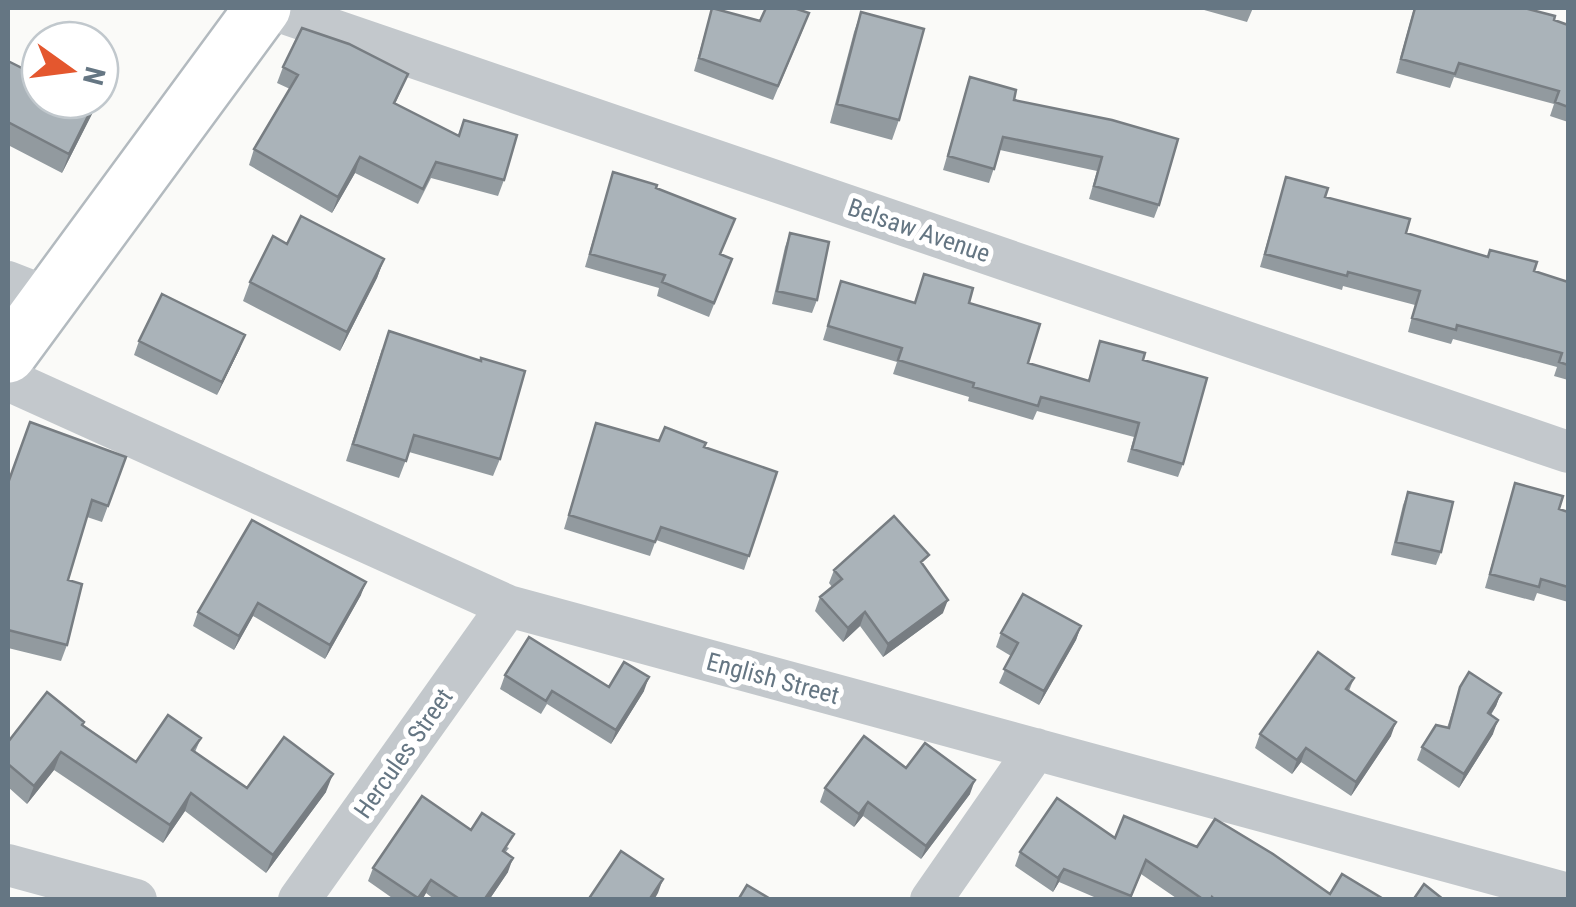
<svg xmlns="http://www.w3.org/2000/svg" width="1576" height="907" font-family="'Roboto Condensed',sans-serif">
  <rect width="100%" height="100%" fill="#fafaf8"/>
  <g fill="none" stroke-linecap="round" stroke-linejoin="round">
    <defs>
      <path id="secondary" d="M 8,355 L 263,8"/>
    </defs>
    <!-- secondary casing -->
    <use href="#secondary" stroke="#b3babf" stroke-width="60"/>
    <!-- minor -->
    <path stroke="#c3c8cc" stroke-width="42" d="M 269,8 L 1568,452
      M 8,282 L 49,298
      M 8,380 L 508,606 L 1568,894
      M 8,865 L 136,900
      M 299,900 L 508,606
      M 931,900 L 1036,749"/>
    <!-- secondary -->
    <use href="#secondary" stroke="#fff" stroke-width="55"/>
  </g>
  <!-- wall -->
  <path fill="#929a9f" d="M 712,8 L 760,21 L 804,27 L 773,100 L 694,71 Z
    M 1197,8 L 1253,8 L 1247,22 Z
    M 1414,8 L 1524,8 L 1568,25 L 1568,122 L 1550,116 L 1554,104 L 1454,77 L 1450,88 L 1396,73 Z
    M 861,12 L 899,120 L 892,140 L 830,123 L 854,32 Z
    M 8,61 L 92,114 L 62,173 L 8,145 Z
    M 283,67 L 408,74 L 395,104 L 458,135 L 464,120 L 504,180 L 498,196 L 431,178 L 418,204 L 355,173 L 332,213 L 249,165 L 254,149 L 290,89 L 277,83 Z
    M 970,77 L 1014,100 L 1112,120 L 1159,205 L 1154,218 L 1089,199 L 1097,171 L 1000,150 L 989,183 L 943,170 Z
    M 613,172 L 656,188 L 721,255 L 732,259 L 709,317 L 657,296 L 659,288 L 585,267 Z
    M 1286,177 L 1325,197 L 1406,233 L 1568,282 L 1568,380 L 1554,376 L 1557,367 L 1453,339 L 1451,344 L 1408,332 L 1415,305 L 1343,286 L 1342,290 L 1260,267 Z
    M 790,233 L 817,300 L 812,313 L 772,304 L 785,247 Z
    M 287,244 L 384,259 L 377,278 L 340,351 L 243,301 L 250,282 Z
    M 924,274 L 969,303 L 1028,363 L 1088,381 L 1100,341 L 1143,360 L 1183,464 L 1178,477 L 1127,462 L 1134,437 L 1037,411 L 1033,420 L 968,401 L 969,397 L 893,374 L 897,362 L 823,340 L 841,281 L 914,303 Z
    M 139,341 L 240,348 L 217,395 L 134,355 Z
    M 382,349 L 500,459 L 493,476 L 409,452 L 399,478 L 346,461 Z
    M 596,423 L 659,441 L 704,447 L 777,472 L 744,570 L 656,540 L 650,556 L 564,529 Z
    M 126,457 L 102,522 L 87,517 L 68,580 L 67,645 L 61,661 L 8,648 L 8,483 Z
    M 1515,483 L 1559,509 L 1568,512 L 1568,602 L 1537,593 L 1534,601 L 1485,588 Z
    M 1408,492 L 1441,552 L 1436,565 L 1391,555 L 1403,505 Z
    M 252,520 L 361,595 L 325,659 L 253,616 L 234,650 L 193,626 L 198,612 Z
    M 924,567 L 943,613 L 883,657 L 860,626 L 843,642 L 815,611 L 820,597 L 832,587 L 829,583 L 834,570 Z
    M 1081,626 L 1076,640 L 1039,705 L 999,683 L 1011,656 L 996,647 L 1001,633 Z
    M 505,675 L 609,687 L 644,691 L 611,744 L 547,704 L 541,714 L 500,689 Z
    M 1354,678 L 1349,691 L 1391,736 L 1351,796 L 1301,762 L 1292,774 L 1255,748 L 1260,734 Z
    M 1460,687 L 1501,693 L 1496,706 L 1491,715 L 1493,734 L 1459,788 L 1417,760 L 1422,747 L 1447,728 Z
    M 84,722 L 83,725 L 136,762 L 201,738 L 195,752 L 247,788 L 326,792 L 266,873 L 185,811 L 163,843 L 54,770 L 27,804 L 8,787 L 8,742 Z
    M 906,768 L 970,794 L 921,859 L 863,816 L 854,827 L 820,802 L 825,788 Z
    M 471,830 L 509,848 L 505,853 L 508,872 L 489,900 L 435,900 L 426,893 L 422,900 L 395,900 L 368,881 L 373,868 Z
    M 1115,838 L 1197,847 L 1330,894 L 1385,900 L 1179,900 L 1141,874 L 1130,900 L 1101,900 L 1059,882 L 1053,892 L 1015,866 L 1020,852 Z"/>
  <!-- shaded-wall -->
  <path fill="#777d82" d="M 97,100 L 92,114 L 62,173 L 69,154 Z
    M 360,157 L 355,173 L 332,213 L 338,197 Z
    M 384,259 L 377,278 L 340,351 L 347,332 Z
    M 245,335 L 240,348 L 217,395 L 222,382 Z
    M 366,582 L 361,595 L 325,659 L 330,645 Z
    M 948,600 L 943,613 L 883,657 L 888,644 Z
    M 258,603 L 253,616 L 234,650 L 239,636 Z
    M 865,612 L 860,626 L 843,642 L 848,628 Z
    M 1081,626 L 1076,640 L 1039,705 L 1044,691 Z
    M 649,677 L 644,691 L 611,744 L 616,730 Z
    M 1501,693 L 1496,706 L 1483,726 L 1488,713 Z
    M 1498,720 L 1493,734 L 1459,788 L 1464,774 Z
    M 1396,722 L 1391,736 L 1351,796 L 1356,782 Z
    M 1306,748 L 1301,762 L 1292,774 L 1297,760 Z
    M 61,752 L 54,770 L 27,804 L 34,786 Z
    M 333,774 L 326,792 L 266,873 L 273,855 Z
    M 975,780 L 970,794 L 921,859 L 926,846 Z
    M 191,793 L 185,811 L 163,843 L 170,825 Z
    M 868,802 L 863,816 L 854,827 L 859,814 Z
    M 513,858 L 508,872 L 489,900 L 484,900 Z
    M 1064,869 L 1059,882 L 1053,892 L 1058,878 Z
    M 663,879 L 658,893 L 654,900 L 649,900 Z
    M 431,880 L 426,893 L 422,900 L 418,900 Z"/>
  <!-- building -->
  <path fill="#aab3b9" stroke="#777d82" stroke-width="2.5" d="M 712,8 L 760,21 L 766,8 L 794,8 L 809,13 L 778,86 L 699,58 Z
    M 1415,8 L 1524,8 L 1555,16 L 1554,20 L 1568,25 L 1568,107 L 1555,102 L 1559,91 L 1459,63 L 1455,74 L 1401,59 Z
    M 861,12 L 924,29 L 899,120 L 837,104 Z
    M 302,28 L 349,44 L 408,74 L 394,103 L 459,136 L 464,120 L 517,135 L 504,180 L 436,162 L 423,189 L 360,157 L 338,197 L 254,149 L 298,75 L 283,67 Z
    M 8,61 L 28,71 L 34,61 L 40,64 L 40,100 L 96,100 L 69,154 L 8,122 Z
    M 970,77 L 1016,90 L 1014,100 L 1112,120 L 1178,139 L 1159,205 L 1094,186 L 1102,157 L 1003,137 L 994,169 L 948,156 Z
    M 613,172 L 657,185 L 656,188 L 735,219 L 720,254 L 732,259 L 714,303 L 662,282 L 665,275 L 590,254 Z
    M 1286,177 L 1328,188 L 1325,197 L 1410,219 L 1406,233 L 1488,257 L 1490,250 L 1537,262 L 1534,271 L 1568,282 L 1568,365 L 1559,362 L 1562,353 L 1457,325 L 1456,330 L 1412,318 L 1420,291 L 1348,272 L 1347,276 L 1265,254 Z
    M 301,216 L 384,259 L 347,332 L 250,282 L 273,236 L 287,244 Z
    M 790,233 L 829,242 L 817,300 L 777,291 Z
    M 924,274 L 973,288 L 969,303 L 1040,324 L 1028,363 L 1089,381 L 1100,341 L 1145,353 L 1143,360 L 1207,378 L 1183,464 L 1132,449 L 1139,423 L 1041,397 L 1038,406 L 973,387 L 974,383 L 898,360 L 902,348 L 828,326 L 841,281 L 915,303 Z
    M 162,294 L 245,335 L 222,382 L 139,341 Z
    M 389,331 L 481,361 L 481,358 L 525,371 L 500,459 L 414,435 L 406,461 L 353,444 Z
    M 30,422 L 126,457 L 108,506 L 92,500 L 68,580 L 82,584 L 67,645 L 8,630 L 8,483 Z
    M 596,423 L 659,441 L 665,427 L 706,443 L 704,447 L 777,472 L 749,556 L 661,527 L 655,542 L 569,515 Z
    M 1515,483 L 1563,496 L 1559,509 L 1568,512 L 1568,587 L 1541,579 L 1539,587 L 1490,574 Z
    M 1408,492 L 1453,502 L 1441,552 L 1396,542 Z
    M 894,516 L 929,555 L 921,562 L 948,600 L 888,644 L 865,612 L 848,628 L 820,597 L 842,579 L 834,570 Z
    M 252,520 L 366,582 L 330,645 L 258,603 L 239,636 L 198,612 Z
    M 1023,594 L 1081,626 L 1044,691 L 1004,669 L 1018,643 L 1001,633 Z
    M 529,637 L 609,687 L 624,662 L 649,677 L 616,730 L 552,691 L 546,701 L 505,675 Z
    M 1318,652 L 1354,678 L 1346,689 L 1396,722 L 1356,782 L 1306,748 L 1297,760 L 1260,734 Z
    M 1469,672 L 1501,693 L 1488,713 L 1498,720 L 1464,774 L 1422,747 L 1436,725 L 1449,728 L 1460,687 Z
    M 47,692 L 84,722 L 82,725 L 136,762 L 168,715 L 201,738 L 192,750 L 247,788 L 284,737 L 333,774 L 273,855 L 191,793 L 170,825 L 61,752 L 34,786 L 8,764 L 8,742 Z
    M 864,736 L 906,768 L 925,743 L 975,780 L 926,846 L 868,802 L 859,814 L 825,788 Z
    M 422,796 L 471,830 L 482,813 L 514,834 L 503,851 L 513,858 L 484,900 L 461,900 L 431,880 L 418,898 L 373,868 Z
    M 1057,798 L 1115,838 L 1124,816 L 1197,847 L 1215,819 L 1273,854 L 1330,894 L 1342,874 L 1385,900 L 1215,900 L 1212,897 L 1211,900 L 1204,900 L 1146,860 L 1131,896 L 1064,869 L 1058,878 L 1020,852 Z
    M 621,851 L 663,879 L 649,900 L 588,900 Z
    M 1424,884 L 1444,900 L 1413,900 Z
    M 747,885 L 772,900 L 738,900 Z"/>
  <g text-anchor="middle" stroke-width="10" stroke-linejoin="round" paint-order="stroke">
    <!-- street labels -->
    <g font-size="25" fill="#657683" stroke="#fff">
      <text transform="translate(919 230) rotate(19)" y="9">Belsaw Avenue</text>
      <text transform="translate(773 678) rotate(15)" y="9">English Street</text>
      <text transform="translate(403 753) rotate(-55)" y="9">Hercules Street</text>
    </g>
  </g>
  <!-- border -->
  <rect width="1576" height="907" fill="none" stroke="#657683" stroke-width="20"/>
  <!-- north arrow -->
  <g transform="translate(70 70) rotate(104)"><circle r="48" fill="#ffffff" stroke="#c1c8cd" stroke-width="2.5"/>
  <path d="M0-8L18 38L0 25L-18 38Z" fill="#e4572e"/>
  <text y="-15" font-size="28" font-weight="bold" text-anchor="middle" fill="#657683">N</text>
  </g>
</svg>
